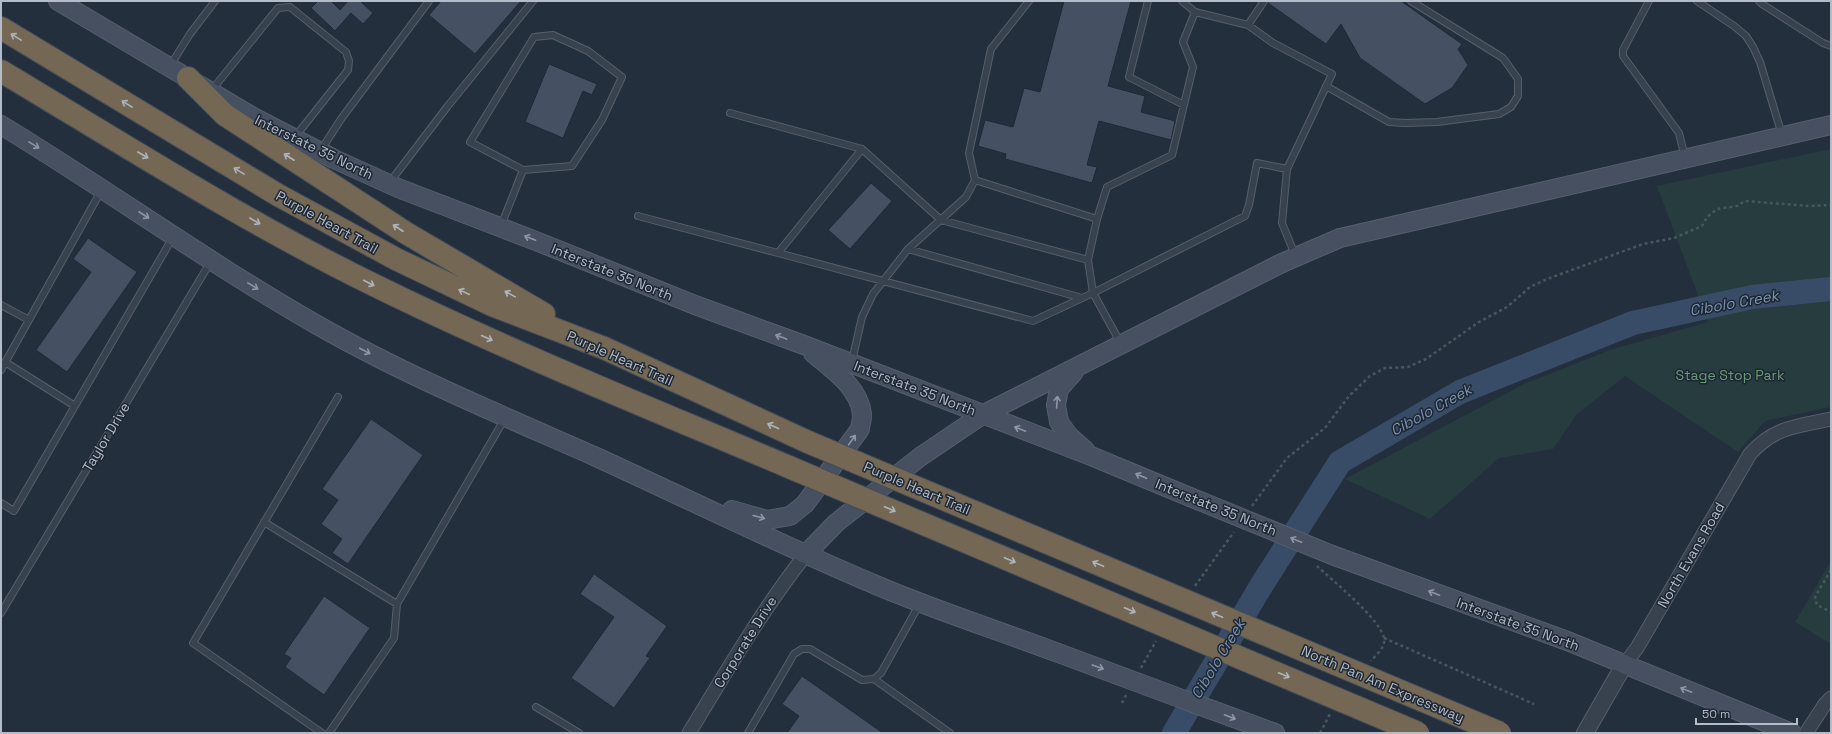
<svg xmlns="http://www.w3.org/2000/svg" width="1832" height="734" font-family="'Space Grotesk',sans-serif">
  <rect width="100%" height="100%" fill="#242f3e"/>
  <!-- green -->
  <path fill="#263c3f" d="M 1831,149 L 1831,407 L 1765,421 L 1738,452 L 1625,376 L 1576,415 L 1553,449 L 1499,458 L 1430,519 L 1345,479 L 1524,384 L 1610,350 L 1708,322 L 1657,186 Z
    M 1831,561 L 1831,644 L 1795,622 Z"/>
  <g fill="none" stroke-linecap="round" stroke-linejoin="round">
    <!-- river -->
    <path stroke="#394c67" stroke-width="24" d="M 1174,733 L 1261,586 L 1340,462 L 1460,392 L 1633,323 L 1752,297 L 1831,289"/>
  </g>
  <!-- building -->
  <path fill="#455162" stroke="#1f2835" d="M 318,1 L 331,1 L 340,10 L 348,1 L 360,1 L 373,13 L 363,24 L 351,13 L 335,31 L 311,8 Z
    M 441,1 L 521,1 L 475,54 L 429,15 Z
    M 1064,1 L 1131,1 L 1108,86 L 1145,96 L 1141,112 L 1175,121 L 1171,140 L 1099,121 L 1087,165 L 1097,167 L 1092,183 L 1005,159 L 1006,154 L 978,146 L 985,120 L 1013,127 L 1024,88 L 1040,92 Z
    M 1268,1 L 1401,1 L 1462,44 L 1458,49 L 1468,65 L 1452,88 L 1425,104 L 1360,58 L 1341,24 L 1326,44 L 1268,3 Z
    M 549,64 L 597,84 L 592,95 L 583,91 L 563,138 L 525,122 Z
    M 871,183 L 892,201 L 850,249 L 828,230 Z
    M 88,238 L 137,272 L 67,372 L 36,350 L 91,272 L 73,259 Z
    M 371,419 L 423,455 L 348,564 L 332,553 L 342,539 L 321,524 L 338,500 L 322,489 Z
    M 594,574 L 667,626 L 646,656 L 650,658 L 614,708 L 571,678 L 614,617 L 580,594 Z
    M 324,596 L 370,628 L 324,695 L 285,667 L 291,658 L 284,654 Z
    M 802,676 L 883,733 L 787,733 L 799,716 L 782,704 Z"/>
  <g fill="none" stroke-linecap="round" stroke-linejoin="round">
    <defs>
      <path id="service" d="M 1148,1 L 1129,77 L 1184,105
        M 1182,1 L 1195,12 L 1248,25 L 1273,43 L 1332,74 L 1287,169
        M 1649,1 L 1623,50 L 1623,56 L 1679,133 L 1685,158
        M 1697,1 L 1734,26 L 1746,36 L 1753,47 L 1760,62 L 1782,135
        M 1759,1 L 1762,4 L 1823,43 L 1831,46
        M 1248,25 L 1264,1
        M 170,66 L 190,34 L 215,1
        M 1326,86 L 1389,122 L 1405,123 L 1437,122 L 1499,114 L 1511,107 L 1518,96 L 1518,79 L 1503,58 L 1411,1
        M 211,91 L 278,8 L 290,7 L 346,52 L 349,61 L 348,70 L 295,137
        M 730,113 L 862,149
        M 321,150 L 341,119 L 429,1
        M 975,180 L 1097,219
        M 390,182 L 447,107 L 533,1
        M 638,216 L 778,253
        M 501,226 L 523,170 L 470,142 L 534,37 L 553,35 L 588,51 L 622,77 L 602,120 L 572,166 L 523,170
        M 908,249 L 1082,298
        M 1088,260 L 941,220 L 862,149 L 778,253 L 1033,321 L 1093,293 L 1245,216 L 1249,205 L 1257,163 L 1287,169 L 1282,223 L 1295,255
        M 1,305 L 29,320
        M 1120,342 L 1093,293 L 1088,260 L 1097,219 L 1107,187 L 1172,155 L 1193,67 L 1183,42 L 1195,12
        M 852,361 L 862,317 L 873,294 L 908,249 L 966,197 L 975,180 L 969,153 L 991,49 L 1029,1
        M 5,362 L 75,406
        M 1,370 L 101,191
        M 1,503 L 14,511 L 173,237
        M 264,522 L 397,604
        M 1,613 L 211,261
        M 874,679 L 950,733
        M 536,707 L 579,733
        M 322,733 L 193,643 L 338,397
        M 329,733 L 394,638 L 397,604 L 505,418
        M 748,733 L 794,654 L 802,649 L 810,649 L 862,680 L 874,679 L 881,673 L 919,605"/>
      <path id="minor" d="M 1624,665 L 1637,648 L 1750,454 C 1774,427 1797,426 1831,419
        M 689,733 C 726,672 762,610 806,554
        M 1806,733 L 1825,704 L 1831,698"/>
      <path id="tertiary" d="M 1585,733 L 1624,665"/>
      <path id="secondary" d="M 58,1 L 255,118 L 334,159 L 398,188 L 541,243 L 695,305 L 804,345 L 1091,456 L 1190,497
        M 1,125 C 108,190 210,264 319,326 C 407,376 501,415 594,456 C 688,499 781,545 876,585 C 937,611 1000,631 1061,654
        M 1074,372 L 1059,389 L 1056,405 L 1059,422 L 1069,436 L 1085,450
        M 732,510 L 767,520 L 790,516 L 805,504 L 860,429 C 860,425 863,418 862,414 C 859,387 832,369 813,353
        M 806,554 L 836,523 L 920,457 L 982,415 L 1282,263 L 1340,238 L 1831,125
        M 1332,555 L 1570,642 L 1792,733
        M 1193,703 L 1275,733"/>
      <path id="motorway" d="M 1,28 L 278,195 L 396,259 L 492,305 L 604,348 L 808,442
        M 1,71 C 123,144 247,223 374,285 C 510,352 650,408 789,467
        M 188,78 L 225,115 L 406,233 L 544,314"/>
    </defs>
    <!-- service casing -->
    <use href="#service" stroke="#565f6c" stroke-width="8"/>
    <!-- minor casing -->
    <use href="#minor" stroke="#565f6c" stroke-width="15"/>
    <!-- tertiary casing -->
    <use href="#tertiary" stroke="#565f6c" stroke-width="18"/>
    <!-- secondary casing -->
    <use href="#secondary" stroke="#565f6c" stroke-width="20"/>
    <!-- motorway casing -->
    <use href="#motorway" stroke="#434c59" stroke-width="24"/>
    <!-- path -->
    <path stroke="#44595c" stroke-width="2.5" stroke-dasharray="3 3" stroke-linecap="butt" d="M 1252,506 L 1287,458 L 1325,428 L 1349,396 L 1370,376 L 1385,368 L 1408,367 L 1426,359 L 1479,322 L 1507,307 L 1530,287 L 1547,279 L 1643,244 L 1674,238 L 1702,226 L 1707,217 L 1717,209 L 1737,206 L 1745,201 L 1809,206 L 1831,205
      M 1317,566 C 1333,581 1380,619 1384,638 C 1386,647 1376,655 1371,661
      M 1831,570 L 1815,597 L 1817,605 L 1831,612
      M 1195,586 L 1234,532
      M 1384,638 L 1534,704
      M 1141,668 L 1156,641
      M 1122,703 L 1127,693
      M 1320,733 L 1330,714"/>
    <!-- service -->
    <use href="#service" stroke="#38414e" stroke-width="6"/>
    <!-- minor -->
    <use href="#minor" stroke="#38414e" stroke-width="13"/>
    <!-- tertiary -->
    <use href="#tertiary" stroke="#38414e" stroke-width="16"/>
    <!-- secondary -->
    <use href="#secondary" stroke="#465061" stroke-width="18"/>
    <!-- motorway -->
    <use href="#motorway" stroke="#746855" stroke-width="22"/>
    <defs>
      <path id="secondary-bridge" d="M 1190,497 L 1332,555
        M 1061,654 L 1193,703"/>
      <path id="motorway-bridge" d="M 808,442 L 1500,733
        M 789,467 L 1418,733"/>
    </defs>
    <!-- secondary-bridge casing -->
    <use href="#secondary-bridge" stroke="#565f6c" stroke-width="20" stroke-linecap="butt"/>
    <!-- motorway-bridge casing -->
    <use href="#motorway-bridge" stroke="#434c59" stroke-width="24" stroke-linecap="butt"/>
    <!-- secondary-bridge -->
    <use href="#secondary-bridge" stroke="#465061" stroke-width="18"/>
    <!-- motorway-bridge -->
    <use href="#motorway-bridge" stroke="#746855" stroke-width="22"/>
  </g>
  <!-- one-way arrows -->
  <defs><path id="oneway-shaft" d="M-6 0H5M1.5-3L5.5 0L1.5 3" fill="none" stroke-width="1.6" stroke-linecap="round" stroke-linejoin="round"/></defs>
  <g stroke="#aeb4bd">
    <use href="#oneway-shaft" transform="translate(16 37) rotate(-149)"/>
    <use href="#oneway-shaft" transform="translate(127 104) rotate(-149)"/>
    <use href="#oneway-shaft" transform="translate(143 155) rotate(30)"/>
    <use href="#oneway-shaft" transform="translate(289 157) rotate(-147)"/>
    <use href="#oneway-shaft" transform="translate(239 171) rotate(-149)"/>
    <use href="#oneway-shaft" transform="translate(255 221) rotate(30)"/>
    <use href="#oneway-shaft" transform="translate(398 228) rotate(-147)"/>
    <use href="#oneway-shaft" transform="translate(369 283) rotate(27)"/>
    <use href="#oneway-shaft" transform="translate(464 292) rotate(-155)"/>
    <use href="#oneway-shaft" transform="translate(510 294) rotate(-151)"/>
    <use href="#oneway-shaft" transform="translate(487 338) rotate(24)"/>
    <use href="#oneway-shaft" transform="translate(773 426) rotate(-156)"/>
    <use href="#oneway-shaft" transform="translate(890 509) rotate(23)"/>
    <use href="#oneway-shaft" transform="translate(1010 560) rotate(23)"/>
    <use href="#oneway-shaft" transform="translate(1098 564) rotate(-157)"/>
    <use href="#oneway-shaft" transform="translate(1130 610) rotate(23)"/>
    <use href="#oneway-shaft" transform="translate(1217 615) rotate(-157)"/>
    <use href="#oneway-shaft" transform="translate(1284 675) rotate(23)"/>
  </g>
  <g stroke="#8e96a5">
    <use href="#oneway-shaft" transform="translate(34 145) rotate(32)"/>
    <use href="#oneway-shaft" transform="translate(144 215) rotate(33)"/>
    <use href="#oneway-shaft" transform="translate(530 238) rotate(-159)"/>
    <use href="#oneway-shaft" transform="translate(253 286) rotate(31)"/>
    <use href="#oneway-shaft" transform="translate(781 337) rotate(-160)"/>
    <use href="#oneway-shaft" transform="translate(365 351) rotate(28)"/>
    <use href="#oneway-shaft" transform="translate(1057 402) rotate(-86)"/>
    <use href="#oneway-shaft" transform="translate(1020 429) rotate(-159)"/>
    <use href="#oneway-shaft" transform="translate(852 440) rotate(-54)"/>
    <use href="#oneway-shaft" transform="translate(1141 476) rotate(-157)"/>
    <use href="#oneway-shaft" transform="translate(759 517) rotate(15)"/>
    <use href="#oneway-shaft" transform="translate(1296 540) rotate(-158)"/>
    <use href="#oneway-shaft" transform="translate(1434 593) rotate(-159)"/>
    <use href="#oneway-shaft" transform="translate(1098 667) rotate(20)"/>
    <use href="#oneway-shaft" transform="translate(1686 690) rotate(-158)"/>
    <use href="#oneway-shaft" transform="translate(1230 717) rotate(21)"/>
  </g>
  <g text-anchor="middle" stroke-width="3" stroke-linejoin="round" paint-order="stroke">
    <!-- street labels -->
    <g font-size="14" fill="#b4bcc9" stroke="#1d2633">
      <text transform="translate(314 147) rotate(26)" y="5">Interstate 35 North</text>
      <text transform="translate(327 222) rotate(29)" y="5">Purple Heart Trail</text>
      <text transform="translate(612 272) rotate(22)" y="5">Interstate 35 North</text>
      <text transform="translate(620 358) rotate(24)" y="5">Purple Heart Trail</text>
      <text transform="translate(915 388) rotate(21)" y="5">Interstate 35 North</text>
      <text transform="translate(106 437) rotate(-59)" y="5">Taylor Drive</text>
      <text transform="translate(917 488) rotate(23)" y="5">Purple Heart Trail</text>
      <text transform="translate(1216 507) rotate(22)" y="5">Interstate 35 North</text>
      <text transform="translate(1691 555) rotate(-60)" y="5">North Evans Road</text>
      <text transform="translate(1518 624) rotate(20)" y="5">Interstate 35 North</text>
      <text transform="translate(745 642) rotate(-58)" y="5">Corporate Drive</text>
      <text transform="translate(1383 684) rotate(23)" y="5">North Pan Am Expressway</text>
    </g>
    <!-- park labels -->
    <g font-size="14" fill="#6b9a76" stroke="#1d2633">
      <text x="1730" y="380">Stage Stop Park</text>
    </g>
    <!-- water labels -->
    <g font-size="15" font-style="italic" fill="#7c92b1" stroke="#1d2633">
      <text transform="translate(1734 303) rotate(-10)" y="5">Cibolo Creek</text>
      <text transform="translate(1431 410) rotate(-29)" y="5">Cibolo Creek</text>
      <text transform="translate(1218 659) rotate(-59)" y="5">Cibolo Creek</text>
    </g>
  </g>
  <!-- border -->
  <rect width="1832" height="734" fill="none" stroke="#b4bcc9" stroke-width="4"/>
  <!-- scale -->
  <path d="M1696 718v6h101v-6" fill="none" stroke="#b4bcc9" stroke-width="2"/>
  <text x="1702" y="718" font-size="12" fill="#b4bcc9" stroke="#1d2633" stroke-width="3" paint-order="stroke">50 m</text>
</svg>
